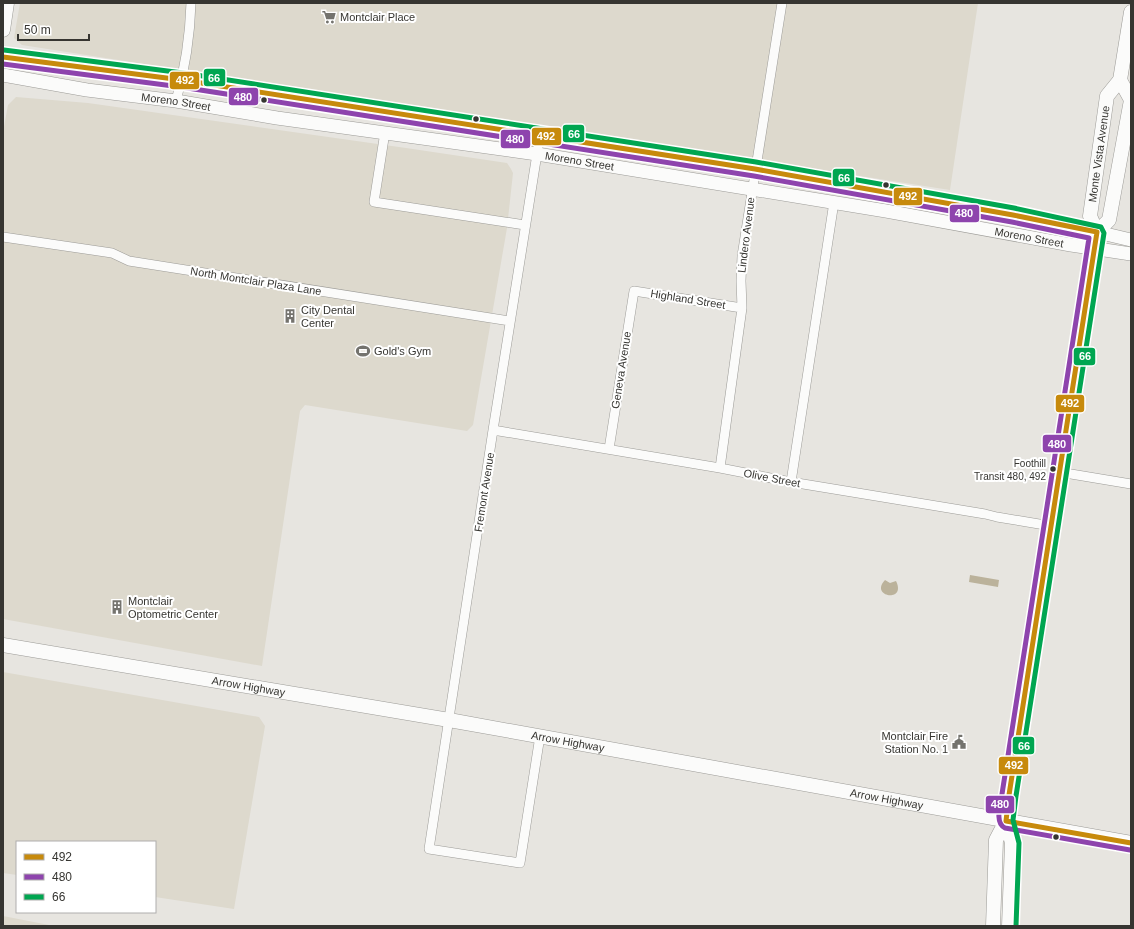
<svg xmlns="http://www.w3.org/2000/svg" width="1134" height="929" font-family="Arial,sans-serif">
  <rect width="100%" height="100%" fill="#e7e5e0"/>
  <!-- built -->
  <path fill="#ddd9cd" d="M 20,3 L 978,3 L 950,190 L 22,45 L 14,38 Z
    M 16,97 L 88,103 L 406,148 L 507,163 L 511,169 L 513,173 L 507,228 L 473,425 L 467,431 L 305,405 L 300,411 L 262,666 L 3,619 L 3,132 L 8,105 Z
    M 3,672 L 259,717 L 265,726 L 234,909 L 155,897 L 155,842 L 17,842 L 17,875 L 3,873 Z
    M 3,916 L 54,926 L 3,926 Z"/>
  <!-- water -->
  <path fill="#bbb29b" d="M 970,575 L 999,580 L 998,587 L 969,582 Z
    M 885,580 L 890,583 L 896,581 C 907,603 869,597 885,580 Z"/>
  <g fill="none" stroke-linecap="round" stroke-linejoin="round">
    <defs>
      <path id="street" d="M 176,101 C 185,69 190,36 191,3
        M 385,132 L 374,202 L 525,225
        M 3,237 L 112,253 L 129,261 L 510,321
        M 493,430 L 720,468 L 791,482 L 985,514 L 997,517 L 1051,526
        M 609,449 L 634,291 L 742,308
        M 720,468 L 742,308 L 741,281 L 742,256 L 782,3
        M 1059,472 L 1131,484
        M 791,482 L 834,202
        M 540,736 L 520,863 L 429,849 L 493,430 L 540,135"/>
      <g id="secondary">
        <path d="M 3,57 L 182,80 L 755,169 L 1013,215 L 1076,227 L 1131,240"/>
        <path id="s1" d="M 3,75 L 87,90 L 176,101 L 277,118 L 537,154 L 886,211 L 1071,245 L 1131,254"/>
      </g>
      <g id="primary">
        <path d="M 3,30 L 7,3"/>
        <path d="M 1097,232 L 1109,220 L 1131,100 L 1120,80"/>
        <path id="s2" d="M 3,645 L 449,720 L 1131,843"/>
        <path d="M 993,926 L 996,840 L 1006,821"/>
        <path id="s3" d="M 1009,926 L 1012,843 L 1006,821 L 1009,795 L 1097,232 L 1090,216 L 1107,96 L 1120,80 L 1131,12"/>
      </g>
    </defs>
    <!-- street casing -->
    <use href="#street" stroke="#9c9b97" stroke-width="10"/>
    <!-- secondary casing -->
    <use href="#secondary" stroke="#9c9b97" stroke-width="14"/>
    <!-- primary casing -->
    <use href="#primary" stroke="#9c9b97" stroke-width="15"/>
    <!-- street -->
    <use href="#street" stroke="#fbfbfa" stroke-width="9"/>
    <!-- secondary -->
    <use href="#secondary" stroke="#fbfbfa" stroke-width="13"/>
    <!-- primary -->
    <use href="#primary" stroke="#fbfbfa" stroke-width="14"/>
    <defs>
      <path id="bus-1" d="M 3,57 L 182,80 L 755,169 L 1013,215 L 1097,232 L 1009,795 L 1006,821 L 1131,843"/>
      <path id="bus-2" d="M 3,64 L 181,87 L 754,176 L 1012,222 L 1089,238 L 1002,794 C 1001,803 994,823 1005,828 L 1130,850"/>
      <path id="bus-3" d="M 4,50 L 183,73 L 756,162 L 1014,208 L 1101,227 L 1104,233 L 1016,796 L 1013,820 L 1019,843 L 1016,926"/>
    </defs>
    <!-- bus-1 casing -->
    <use href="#bus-1" stroke="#fff" stroke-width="8"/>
    <!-- bus-2 casing -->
    <use href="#bus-2" stroke="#fff" stroke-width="8"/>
    <!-- bus-3 casing -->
    <use href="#bus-3" stroke="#fff" stroke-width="8"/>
    <!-- bus-1 -->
    <use href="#bus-1" stroke="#c78a0c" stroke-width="5"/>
    <!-- bus-2 -->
    <use href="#bus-2" stroke="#8e44ad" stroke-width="5"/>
    <!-- bus-3 -->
    <use href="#bus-3" stroke="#00a651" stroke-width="5"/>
  </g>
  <!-- icons -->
  <defs>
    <symbol id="supermarket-bare" viewBox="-9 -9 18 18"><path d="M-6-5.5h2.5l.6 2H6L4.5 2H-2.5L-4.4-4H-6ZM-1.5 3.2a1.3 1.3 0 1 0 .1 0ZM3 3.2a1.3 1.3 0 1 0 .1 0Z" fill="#74736e" stroke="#fff" stroke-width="2.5" paint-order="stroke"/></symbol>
    <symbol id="building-bare" viewBox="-9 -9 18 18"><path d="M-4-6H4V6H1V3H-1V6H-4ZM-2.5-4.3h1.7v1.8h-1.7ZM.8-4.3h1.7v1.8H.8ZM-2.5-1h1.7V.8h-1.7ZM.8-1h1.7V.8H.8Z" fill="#74736e" stroke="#fff" stroke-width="2.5" paint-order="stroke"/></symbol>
    <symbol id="stadium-bare" viewBox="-9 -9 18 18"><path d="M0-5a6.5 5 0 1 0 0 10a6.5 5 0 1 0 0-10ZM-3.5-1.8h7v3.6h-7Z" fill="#74736e" stroke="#fff" stroke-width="2.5" paint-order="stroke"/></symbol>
    <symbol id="civic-bare" viewBox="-9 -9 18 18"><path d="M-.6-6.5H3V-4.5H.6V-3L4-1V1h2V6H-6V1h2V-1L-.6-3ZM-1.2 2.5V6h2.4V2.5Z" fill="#74736e" stroke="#fff" stroke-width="2.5" paint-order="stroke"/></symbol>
  </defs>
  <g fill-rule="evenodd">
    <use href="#supermarket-bare" x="319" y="7" width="20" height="20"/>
    <use href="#building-bare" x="280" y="306" width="20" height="20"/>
    <use href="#stadium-bare" x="353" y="341" width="20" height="20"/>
    <use href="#building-bare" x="107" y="597" width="20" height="20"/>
    <use href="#civic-bare" x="949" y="732" width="20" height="20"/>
  </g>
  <!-- markers -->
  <g fill="#363531" stroke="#fff" stroke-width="1.5">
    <circle cx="264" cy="100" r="3.5"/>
    <circle cx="476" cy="119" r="3.5"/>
    <circle cx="886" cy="185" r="3.5"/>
    <circle cx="1053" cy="469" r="3.5"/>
    <circle cx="1056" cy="837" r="3.5"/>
  </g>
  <g text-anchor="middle" stroke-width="4" stroke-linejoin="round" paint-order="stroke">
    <!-- bus labels -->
    <g font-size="10" fill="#363531" stroke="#fff" text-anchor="end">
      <text x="1046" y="467">Foothill<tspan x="1046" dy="13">Transit 480, 492</tspan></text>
    </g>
    <!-- poi labels -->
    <g font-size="11" fill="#363531" stroke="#fff" text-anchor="start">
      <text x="340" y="21">Montclair Place</text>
      <text x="301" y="314">City Dental<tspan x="301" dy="13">Center</tspan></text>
      <text x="374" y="355">Gold's Gym</text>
      <text x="128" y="605">Montclair<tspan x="128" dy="13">Optometric Center</tspan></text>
      <text x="948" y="740" text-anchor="end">Montclair Fire<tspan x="948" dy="13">Station No. 1</tspan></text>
    </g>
    <!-- street labels -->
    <g font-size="11" fill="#363531" stroke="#fff">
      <text dy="4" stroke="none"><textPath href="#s1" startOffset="175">Moreno Street</textPath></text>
      <text dy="4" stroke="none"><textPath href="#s3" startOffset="782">Monte Vista Avenue</textPath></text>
      <text dy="4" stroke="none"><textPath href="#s1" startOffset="583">Moreno Street</textPath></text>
      <text transform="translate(746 235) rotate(-83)" y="4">Lindero Avenue</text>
      <text dy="4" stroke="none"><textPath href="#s1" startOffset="1039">Moreno Street</textPath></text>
      <text transform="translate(256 281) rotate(9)" y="4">North Montclair Plaza Lane</text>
      <text transform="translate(688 299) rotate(9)" y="4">Highland Street</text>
      <text transform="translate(621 370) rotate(-81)" y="4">Geneva Avenue</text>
      <text transform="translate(772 478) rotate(11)" y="4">Olive Street</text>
      <text transform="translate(484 492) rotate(-81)" y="4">Fremont Avenue</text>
      <text dy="4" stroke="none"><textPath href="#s2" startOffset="249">Arrow Highway</textPath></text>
      <text dy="4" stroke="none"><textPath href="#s2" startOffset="573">Arrow Highway</textPath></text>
      <text dy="4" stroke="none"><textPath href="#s2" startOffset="897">Arrow Highway</textPath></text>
    </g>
  </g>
  <g stroke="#fff" stroke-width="1.5">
    <rect x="203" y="68" width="23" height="19" rx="4" fill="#00a651"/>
    <rect x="169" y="71" width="31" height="19" rx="4" fill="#c78a0c"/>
    <rect x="228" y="87" width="31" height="19" rx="4" fill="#8e44ad"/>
    <rect x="562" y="124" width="23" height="19" rx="4" fill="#00a651"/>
    <rect x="531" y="127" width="31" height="19" rx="4" fill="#c78a0c"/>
    <rect x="500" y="129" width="31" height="20" rx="4" fill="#8e44ad"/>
    <rect x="832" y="168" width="23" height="19" rx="4" fill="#00a651"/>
    <rect x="893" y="187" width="30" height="19" rx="4" fill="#c78a0c"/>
    <rect x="949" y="204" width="31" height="19" rx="4" fill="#8e44ad"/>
    <rect x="1073" y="347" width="23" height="19" rx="4" fill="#00a651"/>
    <rect x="1055" y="394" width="30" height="19" rx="4" fill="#c78a0c"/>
    <rect x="1042" y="434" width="30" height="19" rx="4" fill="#8e44ad"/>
    <rect x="1012" y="736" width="23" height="19" rx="4" fill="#00a651"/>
    <rect x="998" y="756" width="31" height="19" rx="4" fill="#c78a0c"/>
    <rect x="985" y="795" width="30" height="19" rx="4" fill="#8e44ad"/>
  </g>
  <g font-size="11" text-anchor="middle" font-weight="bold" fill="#fff">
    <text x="214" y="82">66</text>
    <text x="185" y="84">492</text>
    <text x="243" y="101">480</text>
    <text x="574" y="138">66</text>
    <text x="546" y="140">492</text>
    <text x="515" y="143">480</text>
    <text x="844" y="182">66</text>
    <text x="908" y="200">492</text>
    <text x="964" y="217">480</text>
    <text x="1085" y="360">66</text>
    <text x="1070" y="407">492</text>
    <text x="1057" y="448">480</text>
    <text x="1024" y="750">66</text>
    <text x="1014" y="769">492</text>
    <text x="1000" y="808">480</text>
  </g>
  <!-- border -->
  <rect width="1134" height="929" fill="none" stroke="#363531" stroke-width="8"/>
  <!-- legend -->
  <rect x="16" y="841" width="140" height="72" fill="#ffffff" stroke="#afaead"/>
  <rect x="24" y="854" width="20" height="6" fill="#c78a0c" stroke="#afaead"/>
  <text x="52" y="861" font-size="12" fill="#363531">492</text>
  <rect x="24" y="874" width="20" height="6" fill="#8e44ad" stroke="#afaead"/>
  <text x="52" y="881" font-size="12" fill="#363531">480</text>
  <rect x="24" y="894" width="20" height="6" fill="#00a651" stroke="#afaead"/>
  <text x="52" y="901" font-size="12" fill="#363531">66</text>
  <!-- scale -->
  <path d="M18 34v6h71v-6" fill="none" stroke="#363531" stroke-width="2"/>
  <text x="24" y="34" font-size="12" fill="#363531" stroke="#ffffff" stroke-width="3" paint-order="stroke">50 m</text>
</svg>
